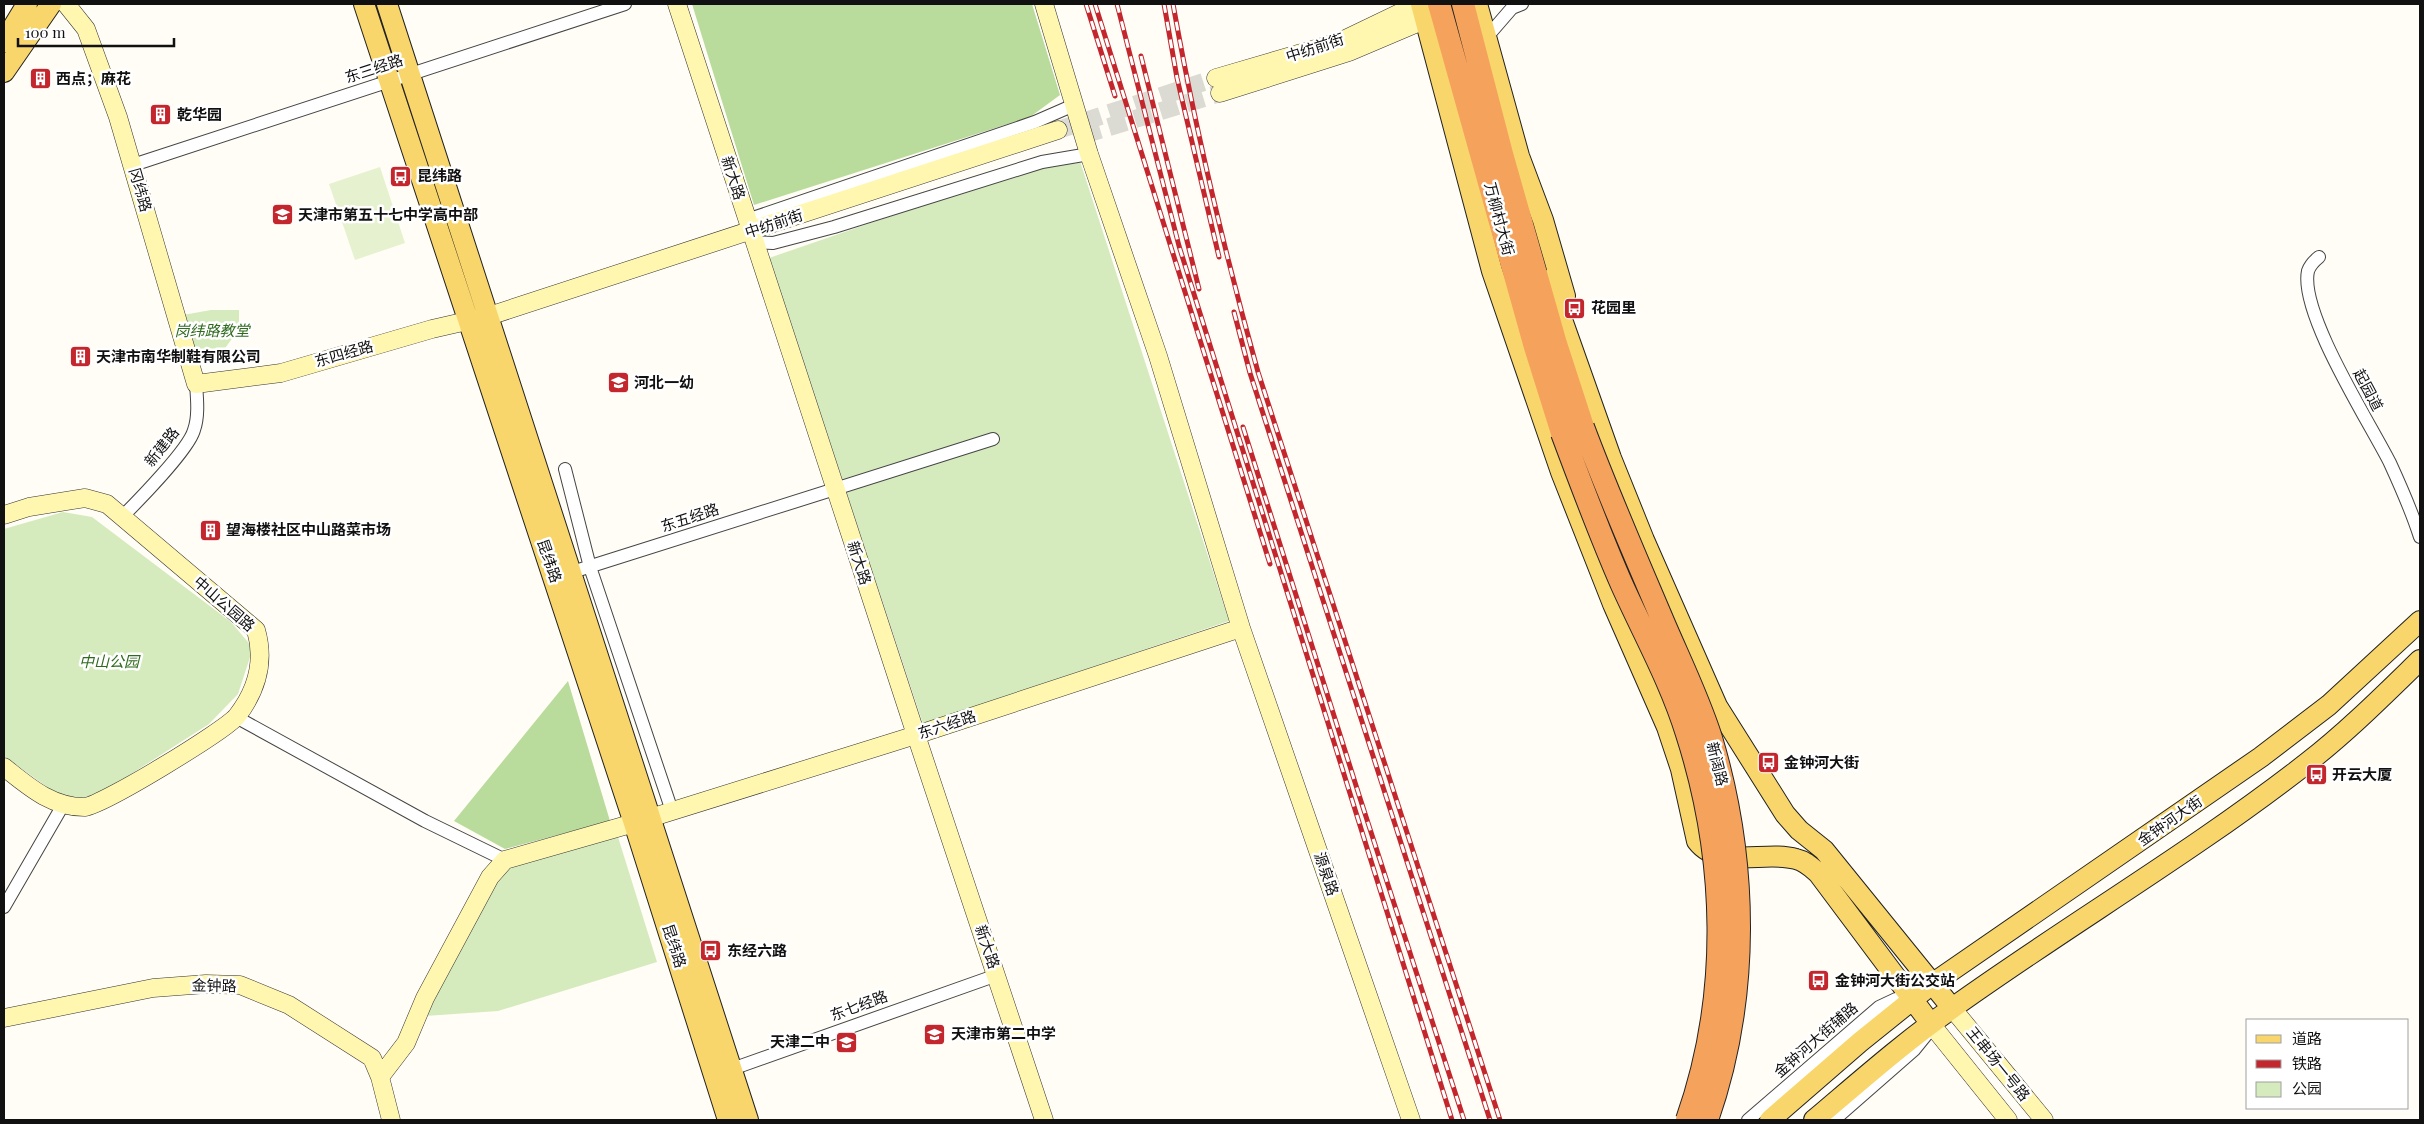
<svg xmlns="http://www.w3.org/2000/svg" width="2424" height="1124" font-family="'Playfair Display','Noto Sans SC',serif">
  <rect width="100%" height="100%" fill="#fffdf5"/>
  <!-- green -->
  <path fill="#d5ebbd" d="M 1077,152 L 1229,621 L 923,724 L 769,258 Z
    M 211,310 L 239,310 L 239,329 L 215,362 L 210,364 L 196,355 L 183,315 Z
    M 63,512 L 92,517 L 231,622 L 253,648 L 238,694 L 209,724 L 103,792 L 75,800 L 50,789 L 4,756 L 4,529 Z
    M 618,837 L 657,962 L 498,1011 L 425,1016 L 494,886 L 508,868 Z"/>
  <!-- forest -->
  <path fill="#b9dc9c" d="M 692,4 L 1032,4 L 1060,95 L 1030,117 L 754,205 Z
    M 568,681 L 610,821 L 505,849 L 454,821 Z"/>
  <!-- pitch -->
  <path fill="#e6f2cf" d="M 380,167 L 405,243 L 355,260 L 329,184 Z"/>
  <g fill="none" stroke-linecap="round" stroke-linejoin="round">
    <!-- secondary-tunnel -->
    <path stroke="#dbdad3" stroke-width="18" stroke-dasharray="18 9" stroke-linecap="butt" d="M 1058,130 L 1216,78
      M 1083,135 L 1220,93"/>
    <defs>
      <path id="street" d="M 1486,38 L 1512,8 L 1522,4
        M 133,165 L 625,4
        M 747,220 L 1035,122 L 1074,105
        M 753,242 L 773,243 L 834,227 L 1042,162 L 1089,154
        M 2319,257 C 2314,261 2310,265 2308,271 C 2299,313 2370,423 2390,463 C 2401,487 2412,512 2420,537
        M 565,469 L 590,567 L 672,811
        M 122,517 C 137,502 189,449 194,430 C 199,416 197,398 196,384
        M 566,574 L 993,439
        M 236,717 L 425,821 L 505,860
        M 4,907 L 63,805
        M 732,1069 L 997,975
        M 1748,1120 L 1879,1007 L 1896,999 L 1912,998
        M 1834,1120 L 1914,1050 L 1927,1034"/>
      <path id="secondary" d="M 66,4 L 86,29 L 118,117 L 196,384 L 281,373 L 432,329 L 489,316 L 1058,130
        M 677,4 L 916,735 L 1044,1120
        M 1044,4 L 1089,154 L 1158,356 L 1241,628 L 1411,1120
        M 1216,78 L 1339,42 L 1410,8
        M 1220,93 L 1349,52 L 1415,24
        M 4,515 L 29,507 L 85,498 L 107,504 L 256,630 C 265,661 257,690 237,716 C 226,730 100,807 84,807 C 51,807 28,786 4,767
        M 1952,1008 L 2044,1120
        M 4,1018 L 153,988 L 206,984 L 240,985 L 289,1005 L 372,1058 L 380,1077 L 391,1120
        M 1931,1024 L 2008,1120
        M 380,1077 L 406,1043 L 425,998 L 490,877 L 505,860 L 634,823 L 916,735 L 1241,628"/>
      <path id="primary" d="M 364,4 L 634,823 L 728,1120
        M 387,4 L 748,1120
        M 1421,4 L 1492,271 L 1561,472 L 1613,604 L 1667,727 L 1681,769 L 1697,841 C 1719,870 1766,850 1796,859 C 1805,861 1811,867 1818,873 L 1931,1024
        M 1477,4 L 1519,156 L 1543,220 L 1565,296
        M 4,42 L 27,4
        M 4,72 L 51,4
        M 1548,280 L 1611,458 L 1644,540 L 1717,706 L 1785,814 L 1799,830 L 1824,850 L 1952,1008
        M 1770,1120 L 1860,1042 L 1932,984 L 2261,757 L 2329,705 L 2420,621
        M 1814,1120 C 1859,1082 1903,1043 1951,1009 C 2068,925 2193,852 2307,763 C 2347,732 2384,695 2420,660"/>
      <path id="highway" d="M 1439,4 L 1535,347 L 1562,433
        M 1463,4 L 1502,154 L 1556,344 L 1583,427"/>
    </defs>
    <!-- street casing -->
    <use href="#street" stroke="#444" stroke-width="14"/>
    <!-- secondary casing -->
    <use href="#secondary" stroke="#333" stroke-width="19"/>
    <!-- primary casing -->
    <use href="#primary" stroke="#222" stroke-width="22"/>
    <!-- highway casing -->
    <use href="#highway" stroke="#222" stroke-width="24"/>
    <!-- street -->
    <use href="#street" stroke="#fff" stroke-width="12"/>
    <!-- secondary -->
    <use href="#secondary" stroke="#fff6b0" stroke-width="18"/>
    <!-- primary -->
    <use href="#primary" stroke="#f9d66b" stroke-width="20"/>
    <!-- highway -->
    <use href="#highway" stroke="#f5a25d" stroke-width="22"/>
    <defs>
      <path id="rail" d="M 1086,4 L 1115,96
        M 1095,4 L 1270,564
        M 1117,4 L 1179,246 L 1452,1120
        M 1164,4 L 1177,78 L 1219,257
        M 1173,4 C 1195,128 1224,250 1258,372 L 1500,1120
        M 1141,56 L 1199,289
        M 1234,312 L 1250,373 L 1490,1120
        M 1243,427 L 1359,795 L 1464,1120"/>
    </defs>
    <!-- rail casing -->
    <use href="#rail" stroke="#c4262e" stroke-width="5"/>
    <!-- rail -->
    <use href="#rail" stroke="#fff" stroke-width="3" stroke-dasharray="9" stroke-linecap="butt"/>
    <defs>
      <path id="highway-bridge" d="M 1583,427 C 1608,494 1637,560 1665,626 C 1681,663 1699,700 1711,738 C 1748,862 1750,997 1707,1120
        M 1562,433 C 1581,484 1600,535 1622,585 C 1644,634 1671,682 1687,734 C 1727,859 1731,995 1687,1120"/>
    </defs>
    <!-- highway-bridge casing -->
    <use href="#highway-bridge" stroke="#222" stroke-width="24" stroke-linecap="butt"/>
    <!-- highway-bridge -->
    <use href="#highway-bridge" stroke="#f5a25d" stroke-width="22"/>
  </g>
  <!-- icons -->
  <defs>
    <symbol id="building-square" viewBox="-11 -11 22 22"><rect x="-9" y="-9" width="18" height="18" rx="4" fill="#c4262e" stroke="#fff"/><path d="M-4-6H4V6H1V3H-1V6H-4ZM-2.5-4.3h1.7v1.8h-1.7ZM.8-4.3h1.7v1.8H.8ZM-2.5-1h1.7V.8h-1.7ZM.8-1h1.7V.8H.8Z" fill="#fff"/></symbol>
    <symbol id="bus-square" viewBox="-11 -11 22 22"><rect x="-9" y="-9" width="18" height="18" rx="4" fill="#c4262e" stroke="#fff"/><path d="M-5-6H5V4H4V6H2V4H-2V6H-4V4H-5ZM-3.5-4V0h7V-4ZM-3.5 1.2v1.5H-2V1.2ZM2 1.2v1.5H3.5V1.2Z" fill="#fff"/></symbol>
    <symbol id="school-square" viewBox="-11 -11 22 22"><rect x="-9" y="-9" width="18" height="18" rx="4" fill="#c4262e" stroke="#fff"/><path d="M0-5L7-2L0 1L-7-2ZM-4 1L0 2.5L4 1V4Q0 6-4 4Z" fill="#fff"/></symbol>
  </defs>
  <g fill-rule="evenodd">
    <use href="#building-square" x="28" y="66" width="25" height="25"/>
    <use href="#building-square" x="148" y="102" width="25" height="25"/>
    <use href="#bus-square" x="388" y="164" width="25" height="25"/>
    <use href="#school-square" x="270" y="202" width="25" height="25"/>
    <use href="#bus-square" x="1562" y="296" width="25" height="25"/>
    <use href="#building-square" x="68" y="344" width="25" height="25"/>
    <use href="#school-square" x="606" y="370" width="25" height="25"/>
    <use href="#building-square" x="198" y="518" width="25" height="25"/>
    <use href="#bus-square" x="1756" y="750" width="25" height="25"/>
    <use href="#bus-square" x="2304" y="762" width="25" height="25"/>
    <use href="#bus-square" x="698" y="938" width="25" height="25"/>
    <use href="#bus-square" x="1806" y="968" width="25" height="25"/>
    <use href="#school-square" x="922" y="1022" width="25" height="25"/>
    <use href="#school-square" x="834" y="1030" width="25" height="25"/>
  </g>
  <g text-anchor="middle" stroke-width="5" stroke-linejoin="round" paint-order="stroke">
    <!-- street labels -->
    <g font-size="15" fill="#111" stroke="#fff">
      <text transform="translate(1315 48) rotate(-18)" y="5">中纺前街</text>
      <text transform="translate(374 69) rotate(-18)" y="5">东三经路</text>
      <text transform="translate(733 178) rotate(72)" y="5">新大路</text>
      <text transform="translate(140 190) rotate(74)" y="5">冈纬路</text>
      <text transform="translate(1499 219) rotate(75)" y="5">万柳村大街</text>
      <text transform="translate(774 224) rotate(-18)" y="5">中纺前街</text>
      <text transform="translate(344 354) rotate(-16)" y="5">东四经路</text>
      <text transform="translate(2368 390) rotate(62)" y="5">起园道</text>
      <text transform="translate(162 447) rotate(-52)" y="5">新建路</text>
      <text transform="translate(690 518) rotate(-18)" y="5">东五经路</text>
      <text transform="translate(549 561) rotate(71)" y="5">昆纬路</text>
      <text transform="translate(859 563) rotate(72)" y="5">新大路</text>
      <text transform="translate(224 604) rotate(41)" y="5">中山公园路</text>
      <text transform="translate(947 725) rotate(-18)" y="5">东六经路</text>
      <text transform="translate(1717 764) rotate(76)" y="5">新阔路</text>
      <text transform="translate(2170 821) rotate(-35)" y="5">金钟河大街</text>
      <text transform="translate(1326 874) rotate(71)" y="5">源泉路</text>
      <text transform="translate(674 946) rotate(72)" y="5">昆纬路</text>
      <text transform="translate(987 947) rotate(71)" y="5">新大路</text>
      <text transform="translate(214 986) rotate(1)" y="5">金钟路</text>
      <text transform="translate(859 1006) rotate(-20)" y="5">东七经路</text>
      <text transform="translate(1816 1040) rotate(-41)" y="5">金钟河大街辅路</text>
      <text transform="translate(1998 1064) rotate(51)" y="5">王串场一号路</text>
    </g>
    <!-- poi labels -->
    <g font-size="15" font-weight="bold" fill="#111" stroke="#fff" text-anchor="start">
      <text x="56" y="84">西点；麻花</text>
      <text x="177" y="120">乾华园</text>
      <text x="417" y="181">昆纬路</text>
      <text x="298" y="220">天津市第五十七中学高中部</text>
      <text x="1591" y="313">花园里</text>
      <text x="96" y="362">天津市南华制鞋有限公司</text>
      <text x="634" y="388">河北一幼</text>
      <text x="226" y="535">望海楼社区中山路菜市场</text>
      <text x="1784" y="768">金钟河大街</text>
      <text x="2332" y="780">开云大厦</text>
      <text x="727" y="956">东经六路</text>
      <text x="1835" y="986">金钟河大街公交站</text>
      <text x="951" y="1039">天津市第二中学</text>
      <text x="830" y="1047" text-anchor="end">天津二中</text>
    </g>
    <!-- park labels -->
    <g font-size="15" font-style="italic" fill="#2f6b1f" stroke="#fff">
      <text x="212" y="336">岗纬路教堂</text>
      <text x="109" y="667">中山公园</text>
    </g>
  </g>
  <!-- border -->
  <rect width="2424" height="1124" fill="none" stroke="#111111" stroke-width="10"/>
  <!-- legend -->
  <rect x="2246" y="1019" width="162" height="90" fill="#ffffff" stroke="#a0a0a0"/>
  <rect x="2256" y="1035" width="25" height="8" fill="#f9d66b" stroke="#a0a0a0"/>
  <text x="2292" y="1044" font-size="15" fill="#111111">道路</text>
  <rect x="2256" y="1060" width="25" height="8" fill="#c4262e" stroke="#a0a0a0"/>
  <text x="2292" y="1069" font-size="15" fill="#111111">铁路</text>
  <rect x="2256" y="1082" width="25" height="15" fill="#d5ebbd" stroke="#a0a0a0"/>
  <text x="2292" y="1094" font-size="15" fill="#111111">公园</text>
  <!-- scale -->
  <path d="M18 38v8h156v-8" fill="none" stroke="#111111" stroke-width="2.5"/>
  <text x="25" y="38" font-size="15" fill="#111111" stroke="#ffffff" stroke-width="4" paint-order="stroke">100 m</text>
</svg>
